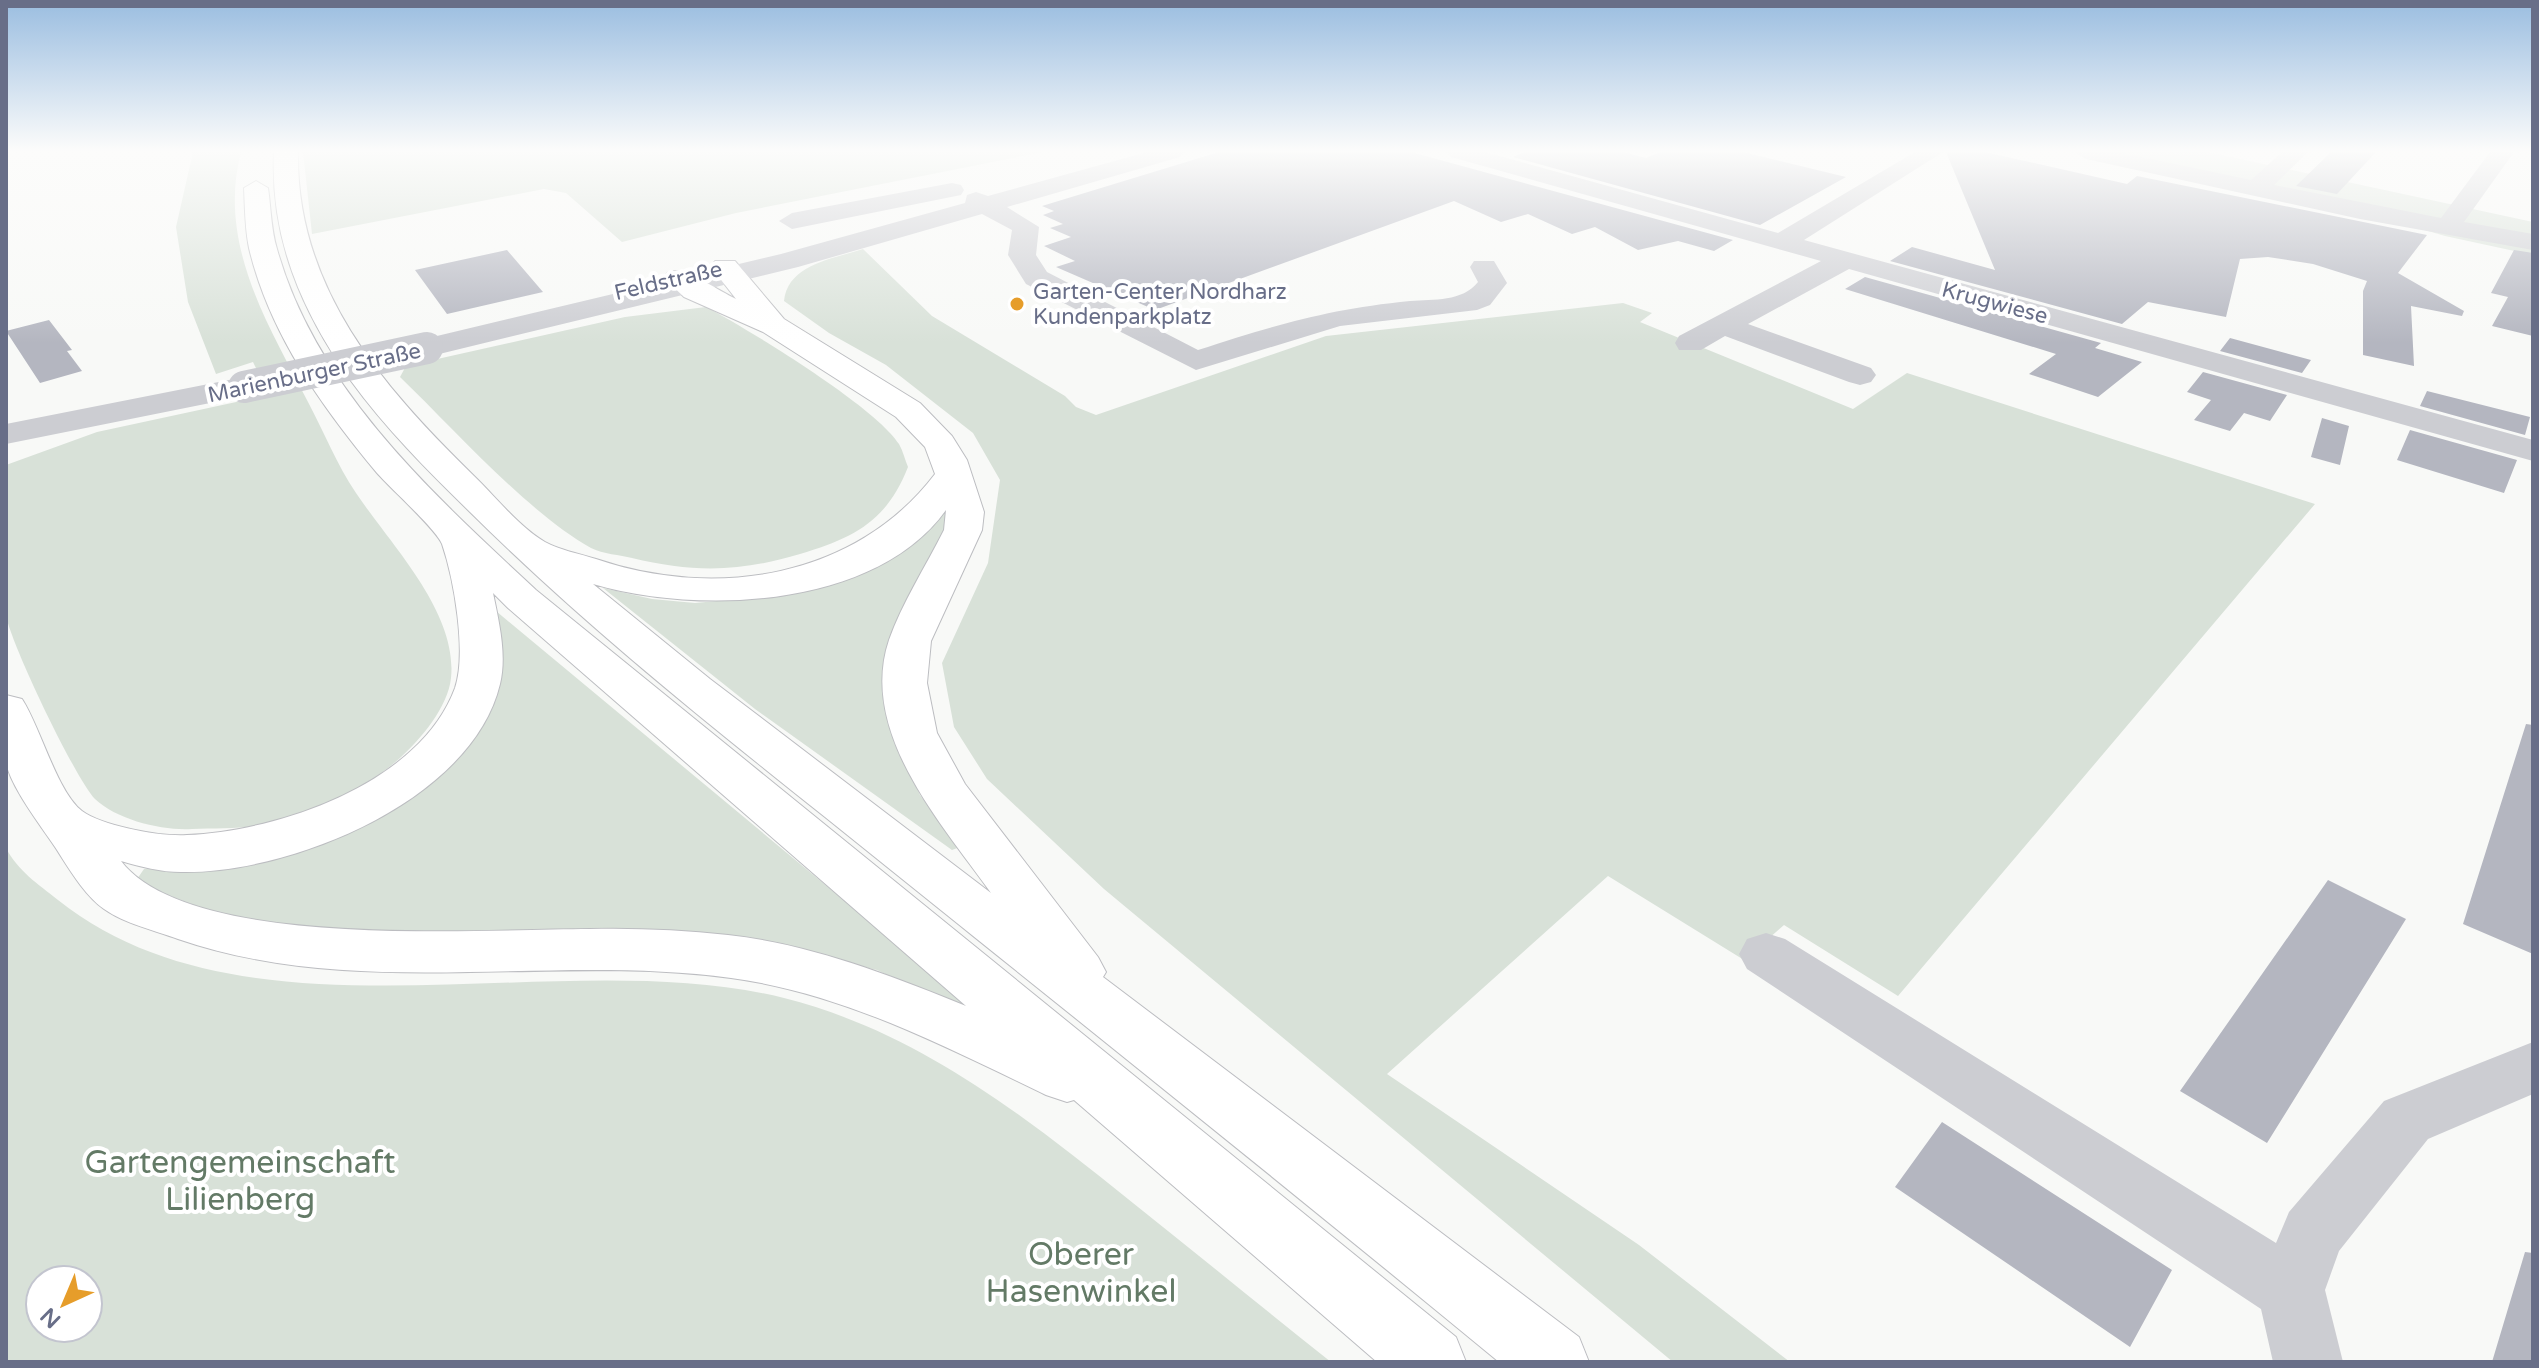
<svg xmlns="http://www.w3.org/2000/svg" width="2539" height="1368" font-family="'Varela Round',sans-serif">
  <rect width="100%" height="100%" fill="#f8f9f7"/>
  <!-- green -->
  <path fill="#d8e1d8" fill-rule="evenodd" d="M 193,152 L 241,152 C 217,244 268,324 308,402 C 324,432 337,465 356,493 C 390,544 458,612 451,678 C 448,707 421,739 400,758 C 362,792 310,814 260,825 C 238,829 214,828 192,829 C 163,831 117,820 95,799 C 76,780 10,642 6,615 C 0,573 6,509 6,465 L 97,432 L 269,395 L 253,362 L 216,374 L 188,302 L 176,227 Z
    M 303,152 L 1043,152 L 736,213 L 622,242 L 566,193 L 544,189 L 312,234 Z
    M 2086,152 L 2208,152 L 2533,222 L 2533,255 L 2445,236 L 2360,211 Z
    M 863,249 L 932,316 L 1065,396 L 1076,407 L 1096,415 L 1326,336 L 1623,303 L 1652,313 L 1640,322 L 1853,409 L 1907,373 L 2315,504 L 1898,996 L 1784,925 L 1744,960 L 1608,876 L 1387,1074 L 1639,1245 L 1790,1362 L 1673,1362 L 1104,889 L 987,779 L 954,727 L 942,663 L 988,563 L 1000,480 L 973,433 L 886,365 L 829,333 L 784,301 C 788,264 833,259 863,249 Z
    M 706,307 C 748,329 876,407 899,444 C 903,451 905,460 908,467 C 887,521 854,538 800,554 C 740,572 694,573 632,558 C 620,555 603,554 591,548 C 527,512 455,430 400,377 L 406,366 L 625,317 Z
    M 952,499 L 895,740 L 920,795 L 960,847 L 952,850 L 755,709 L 603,588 L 652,599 L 695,603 L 738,599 Z
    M 496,611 L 1000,1030 L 877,970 L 795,951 L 361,939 L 229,919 L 135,882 L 144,869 C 175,867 205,872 236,867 C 328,852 471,788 499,690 C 506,666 498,635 496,611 Z
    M 6,848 C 18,871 38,884 58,900 C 250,1053 559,942 784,998 C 918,1032 1023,1115 1128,1199 C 1196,1253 1263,1308 1331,1362 L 6,1362 ZM 40,1280 L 88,1280 L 88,1328 L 40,1328 Z"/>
  <!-- building -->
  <path fill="#b4b6c0" d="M 1219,152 L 1411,152 L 1733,240 L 1714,251 L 1678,241 L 1638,250 L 1595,227 L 1572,234 L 1528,214 L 1501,222 L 1454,201 L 1155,310 L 1056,267 L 1075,261 L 1044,246 L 1071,237 L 1050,228 L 1063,224 L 1043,215 L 1054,211 L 1042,206 Z
    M 1525,152 L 1623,152 L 1646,158 L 1660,152 L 1743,152 L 1846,177 L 1760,225 L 1513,157 Z
    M 1946,152 L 1985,152 L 2127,184 L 2137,176 L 2427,235 L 2398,273 L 2464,311 L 2462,316 L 2411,306 L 2414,366 L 2363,355 L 2363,291 L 2367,281 L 2313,264 L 2268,257 L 2240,259 L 2226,317 L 2148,302 L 2122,324 L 1890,261 L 1912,247 L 1995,270 Z
    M 2331,152 L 2376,152 L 2337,194 L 2296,186 Z
    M 507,250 L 543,292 L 447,314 L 415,270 Z
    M 2514,250 L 2533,253 L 2533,336 L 2492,326 L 2508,297 L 2491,293 Z
    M 1865,277 L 2101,343 L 2095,348 L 2142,362 L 2098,397 L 2029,374 L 2056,354 L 1845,289 Z
    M 49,320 L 72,350 L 67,351 L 82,371 L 40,383 L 6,331 Z
    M 2230,338 L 2311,360 L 2302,373 L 2220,351 Z
    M 2203,372 L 2287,395 L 2270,421 L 2244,413 L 2230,431 L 2194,420 L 2211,400 L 2187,392 Z
    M 2427,391 L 2530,417 L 2525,435 L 2420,406 Z
    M 2322,418 L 2349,426 L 2340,465 L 2311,457 Z
    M 2410,430 L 2517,460 L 2504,493 L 2397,460 Z
    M 2526,724 L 2533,725 L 2533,954 L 2463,924 Z
    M 2328,880 L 2406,919 L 2267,1143 L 2180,1091 Z
    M 1942,1122 L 2172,1270 L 2130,1347 L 1895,1187 Z
    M 2525,1252 L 2533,1253 L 2533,1362 L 2492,1362 Z"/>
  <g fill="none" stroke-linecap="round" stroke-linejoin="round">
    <defs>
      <path id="highway" d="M 274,152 L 298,152 C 296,288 382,386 474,476 C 495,496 519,527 545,542 C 559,550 581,554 596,559 C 716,600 856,578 935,474 L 925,447 L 896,417 L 763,332 L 684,297 L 664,278 L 668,272 C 686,267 717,290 736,299 L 711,267 L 715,261 L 735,261 L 784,319 L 920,403 L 952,436 L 967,460 L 984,512 L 982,530 L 931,641 L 927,683 L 937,733 L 965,784 L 1098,957 L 1106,972 L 1103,977 L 1579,1337 L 1589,1362 L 1499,1362 C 1276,1178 1050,998 825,817 C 703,720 581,622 470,512 C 428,471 386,429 351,381 C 302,312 270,239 274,152 ZM 946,510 L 944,530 C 926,566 902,603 889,640 C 858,732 942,824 991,893 L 710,679 L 593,584 C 698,615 875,609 946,510 Z
        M 256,181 L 268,188 C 271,208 271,230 277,249 C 316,389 433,494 536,590 L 1456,1337 L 1466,1362 L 1377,1362 L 1074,1100 L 1067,1102 L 1046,1095 C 946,1047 843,993 731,978 C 546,953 358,1001 178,939 C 154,930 125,924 104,909 C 84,895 68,867 55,847 C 41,826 10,786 6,762 C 2,741 6,716 6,695 L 22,699 C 40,726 57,792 82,811 C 102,826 162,837 187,835 C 280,831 420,783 455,688 C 467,653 454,579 442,544 C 436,529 391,489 377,473 C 322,407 269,333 249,248 C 245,229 245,208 244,188 ZM 493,593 L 508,608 L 966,1006 C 890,975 810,944 728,935 C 682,930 636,928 590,929 C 483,929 190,951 121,861 C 141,867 161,872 181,872 C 290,874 472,801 500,684 C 507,655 499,622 493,593 Z"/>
    </defs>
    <!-- highway casing -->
    <use href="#highway" stroke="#bcbdc1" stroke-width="2"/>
    <!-- minor -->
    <path fill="#cccdd2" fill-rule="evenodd" d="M 1147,152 L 1184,152 L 1180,157 L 1007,207 L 1039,227 L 1036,255 L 1047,272 L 1198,350 C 1275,325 1329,309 1410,301 C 1434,299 1462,302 1478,282 L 1470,267 L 1474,261 L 1494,261 L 1507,283 L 1490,305 L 1477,310 L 1340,326 L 1196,370 L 1026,284 L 1008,255 L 1012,230 L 982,214 L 798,267 L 427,357 L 416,355 L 412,348 L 416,341 L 781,254 L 965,203 L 967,195 L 976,192 L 988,196 Z
      M 1447,152 L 1485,152 L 1778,233 L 1915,152 L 1943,152 L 1804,240 L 2533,440 L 2533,461 L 1849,269 L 1748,324 L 1871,368 L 1876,375 L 1871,382 L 1860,385 L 1849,382 L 1725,336 L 1701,350 L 1679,350 L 1675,343 L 1679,336 L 1821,261 L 1451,157 Z
      M 2074,152 L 2118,152 L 2251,180 L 2282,152 L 2308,152 L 2274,185 L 2441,218 L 2490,152 L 2514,152 L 2464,222 L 2533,234 L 2533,250 L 2360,219 L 2086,159 Z
      M 952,183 L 961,185 L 964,190 L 961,195 L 792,229 L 779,221 L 792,213 Z
      M 244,377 L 255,380 L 260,387 L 255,394 L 6,444 L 6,424 Z
      M 1766,933 L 1785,939 L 2276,1243 L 2289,1212 L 2384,1101 L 2533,1042 L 2533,1094 L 2428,1139 L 2339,1251 L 2325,1290 L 2343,1362 L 2273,1362 L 2261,1309 L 1747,969 L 1739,954 L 1747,939 Z"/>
    <!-- highway -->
    <use href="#highway" fill="#fff" fill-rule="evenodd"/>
    <!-- minor-bridge -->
    <path stroke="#cccdd2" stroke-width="32" d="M 244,387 L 427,348"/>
  </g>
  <!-- sky -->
  <linearGradient id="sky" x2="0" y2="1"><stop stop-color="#9abde0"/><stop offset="0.44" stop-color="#fcfcfb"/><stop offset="1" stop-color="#fcfcfb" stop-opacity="0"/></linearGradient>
  <rect width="2539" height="343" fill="url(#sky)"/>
  <!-- markers -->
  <circle fill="#e69d2a" stroke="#fff" stroke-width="3" cx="1017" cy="304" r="8"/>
  <g text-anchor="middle" stroke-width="8" stroke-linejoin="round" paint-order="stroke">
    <!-- far-street labels -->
    <g font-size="22" fill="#686e88" stroke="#fff">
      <text transform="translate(668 280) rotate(-13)" y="8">Feldstraße</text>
      <text transform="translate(1995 302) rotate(15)" y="8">Krugwiese</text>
      <text transform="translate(314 372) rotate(-12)" y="8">Marienburger Straße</text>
    </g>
    <!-- far-poi labels -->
    <g font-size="22" fill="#686e88" stroke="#fff" text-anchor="start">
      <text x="1033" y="299">Garten-Center Nordharz<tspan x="1033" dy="25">Kundenparkplatz</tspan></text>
    </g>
    <!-- near-park labels -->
    <g font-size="32" fill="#637a66" stroke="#fff">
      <text x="240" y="1173">Gartengemeinschaft<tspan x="240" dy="37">Lilienberg</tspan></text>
      <text x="1081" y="1265">Oberer<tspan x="1081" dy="37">Hasenwinkel</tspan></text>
    </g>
  </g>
  <!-- border -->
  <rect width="2539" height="1368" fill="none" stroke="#686e88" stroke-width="16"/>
  <!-- north arrow -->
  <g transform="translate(64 1304) rotate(224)"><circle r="38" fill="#ffffff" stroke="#c3c5cf" stroke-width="2"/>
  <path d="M0-6L14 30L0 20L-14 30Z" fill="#e69d2a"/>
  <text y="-12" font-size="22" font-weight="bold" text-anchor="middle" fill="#686e88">N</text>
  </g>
</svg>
